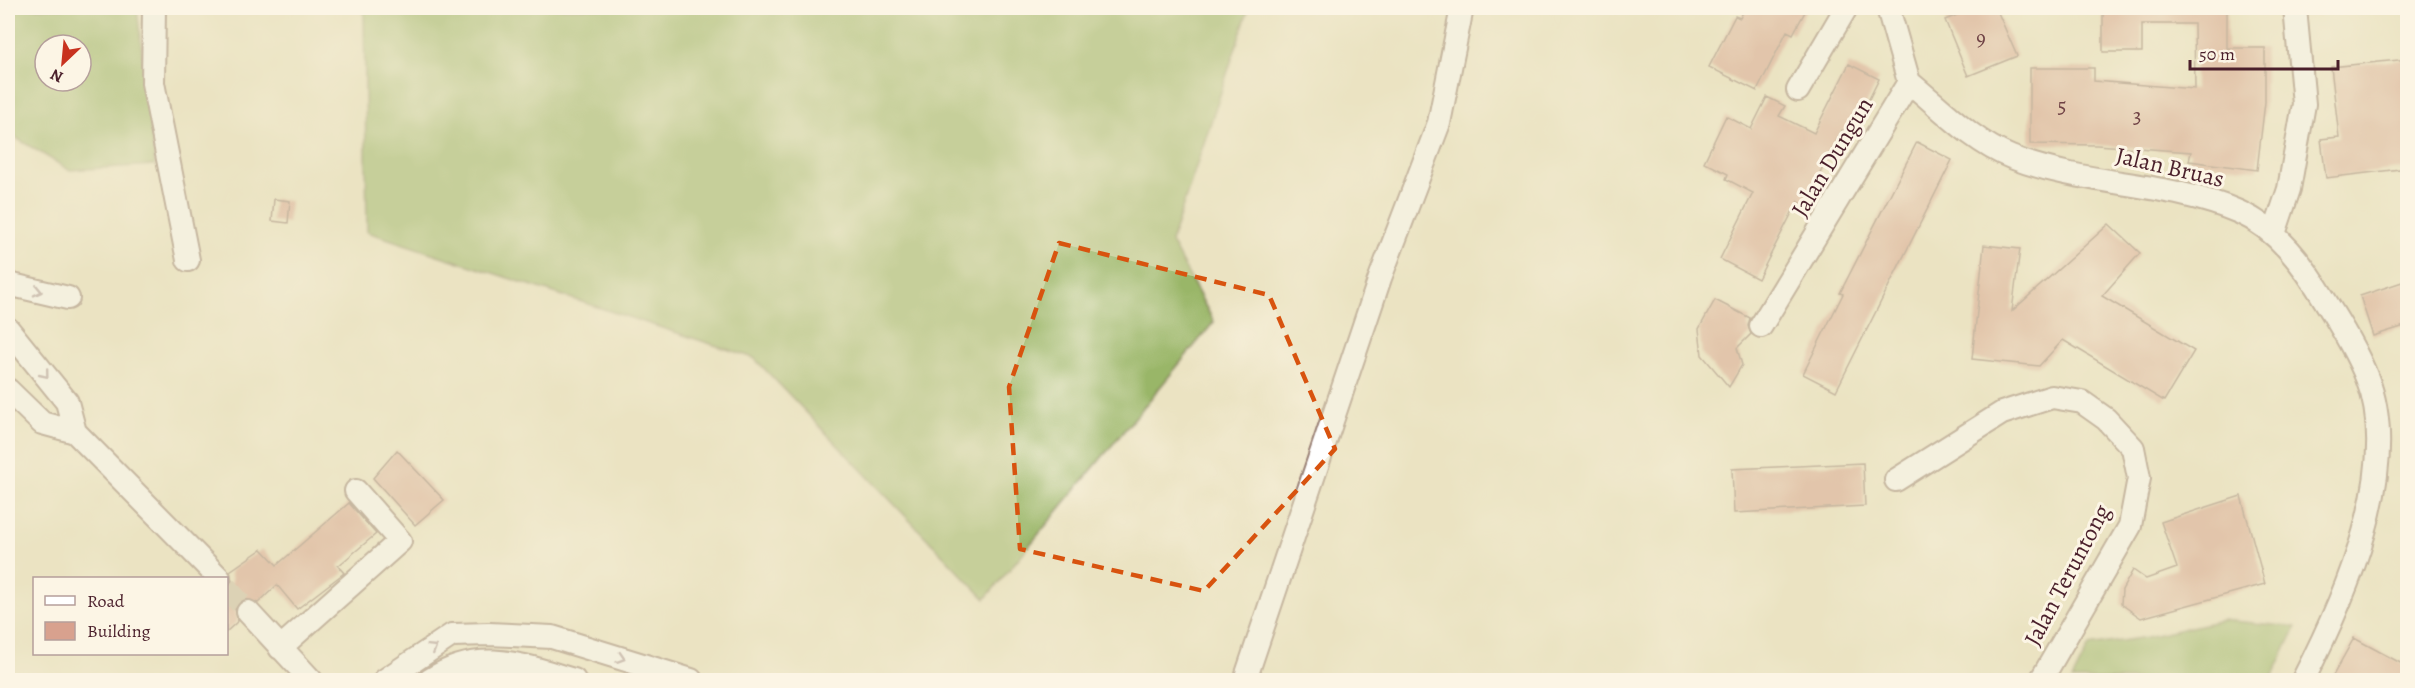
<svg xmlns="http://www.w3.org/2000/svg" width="2415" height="688" font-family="Alegreya,serif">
  <rect width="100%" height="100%" fill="#fcf5e5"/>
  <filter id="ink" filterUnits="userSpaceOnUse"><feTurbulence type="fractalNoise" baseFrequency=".0167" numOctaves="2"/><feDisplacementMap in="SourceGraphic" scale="12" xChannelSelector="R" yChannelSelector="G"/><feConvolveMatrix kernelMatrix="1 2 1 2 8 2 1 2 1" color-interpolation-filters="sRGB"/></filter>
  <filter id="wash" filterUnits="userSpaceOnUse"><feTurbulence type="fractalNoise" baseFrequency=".008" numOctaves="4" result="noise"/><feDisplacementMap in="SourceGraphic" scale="24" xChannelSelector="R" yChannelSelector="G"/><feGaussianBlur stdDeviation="1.35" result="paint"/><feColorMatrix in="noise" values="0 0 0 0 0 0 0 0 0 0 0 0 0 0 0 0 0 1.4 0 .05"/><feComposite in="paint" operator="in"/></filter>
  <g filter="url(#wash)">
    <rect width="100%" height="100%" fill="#ebe3c2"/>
    <!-- forest -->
    <path fill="#99b667" stroke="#726a49" stroke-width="1.5" fill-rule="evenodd" d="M 8,8 L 137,8 L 155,165 L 69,170 L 8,133 ZM 45,45 L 81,45 L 81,81 L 45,81 Z
      M 364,8 L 1249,8 L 1171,242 L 1214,322 L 985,599 L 754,358 L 367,232 Z
      M 2222,620 L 2296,627 L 2271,680 L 2072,680 L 2089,646 L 2147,637 Z"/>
    <g id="blocks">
      <!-- building -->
      <path fill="#d8a18e" d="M 1745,8 L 1807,8 L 1793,34 L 1787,31 L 1757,91 L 1709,67 L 1735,16 L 1740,18 Z
        M 1974,8 L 1996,8 L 2017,56 L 1968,76 L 1945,20 Z
        M 2103,8 L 2227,8 L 2227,48 L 2265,48 L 2265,102 L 2257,170 L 2189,161 L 2191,152 L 2097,145 L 2030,144 L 2030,68 L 2094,68 L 2094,81 L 2195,89 L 2194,24 L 2142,24 L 2142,52 L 2103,52 Z
        M 2408,59 L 2408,168 L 2326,178 L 2321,139 L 2339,137 L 2331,67 Z
        M 1849,64 L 1879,79 L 1851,135 L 1842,130 L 1804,205 L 1798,201 L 1758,279 L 1720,259 L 1753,193 L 1726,179 L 1728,174 L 1704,162 L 1726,116 L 1751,129 L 1767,97 L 1785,106 L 1779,116 L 1814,133 Z
        M 1917,142 L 1952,160 L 1836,391 L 1803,374 L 1843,294 L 1840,293 Z
        M 274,199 L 290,201 L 288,223 L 272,221 Z
        M 2109,224 L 2140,253 L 2102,296 L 2194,351 L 2164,401 L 2063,340 L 2039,366 L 1972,359 L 1984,245 L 2020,249 L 2012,311 Z
        M 2408,280 L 2408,325 L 2373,336 L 2360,296 Z
        M 1715,300 L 1750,318 L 1748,326 L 1751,334 L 1737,348 L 1742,365 L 1729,387 L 1702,355 L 1699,329 Z
        M 397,450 L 444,500 L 415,525 L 373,478 Z
        M 1863,463 L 1865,506 L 1734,513 L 1732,469 Z
        M 2241,496 L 2265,584 L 2141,618 L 2121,604 L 2122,590 L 2133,570 L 2146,579 L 2177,568 L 2161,522 Z
        M 349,503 L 376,534 L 338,566 L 344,573 L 297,609 L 277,585 L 258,603 L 244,599 L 235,609 L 238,621 L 226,632 L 226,589 L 232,581 L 230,571 L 262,549 L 277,565 Z
        M 2354,638 L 2408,667 L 2408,681 L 2330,681 Z"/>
    </g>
  </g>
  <g filter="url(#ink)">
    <use href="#blocks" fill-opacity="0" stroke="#9a8176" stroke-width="1.5"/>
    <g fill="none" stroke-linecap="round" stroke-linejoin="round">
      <!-- minor-tunnel -->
      <path stroke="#cbbca4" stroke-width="22" stroke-dasharray="22 11" stroke-linecap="butt" d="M 226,587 L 248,612"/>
      <defs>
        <path id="minor" d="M 154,8 L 153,83 L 188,260
          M 1909,82 C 1940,107 1973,142 2011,157 C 2084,186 2167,181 2239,212 C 2278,229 2305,267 2326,302 C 2341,326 2357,352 2367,378 C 2403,468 2344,600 2303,680
          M 1798,90 L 1846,8
          M 2274,234 L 2289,189 L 2304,104 L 2295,8
          M 8,284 L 68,298
          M 1761,326 L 1909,82 L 1888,8
          M 8,329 L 67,402 L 75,432 L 42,423 L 8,390
          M 75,432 L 219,578
          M 1896,480 L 2002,413 L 2052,397 L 2082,402 L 2106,419 L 2133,448 L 2139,478 L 2130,526 L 2041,680
          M 248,612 L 311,680
          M 280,648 L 400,541 L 356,491
          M 385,680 L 452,635 L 489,634 L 552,637 L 691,680
          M 430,680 C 480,647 522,665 574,680
          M 1245,680 L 1380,278 L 1439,123 L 1462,8"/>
      </defs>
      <!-- minor casing -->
      <use href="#minor" stroke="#9a8176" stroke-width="26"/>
      <!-- minor -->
      <use href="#minor" stroke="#fff" stroke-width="22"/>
    </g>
    <!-- one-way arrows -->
    <defs><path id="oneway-chevron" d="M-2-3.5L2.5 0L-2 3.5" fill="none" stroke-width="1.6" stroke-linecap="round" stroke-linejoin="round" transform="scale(1.5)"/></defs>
    <g stroke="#ae9aa0">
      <use href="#oneway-chevron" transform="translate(38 291) rotate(13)"/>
      <use href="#oneway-chevron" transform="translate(45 374) rotate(51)"/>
      <use href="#oneway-chevron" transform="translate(433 648) rotate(-32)"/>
      <use href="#oneway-chevron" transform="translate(621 658) rotate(18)"/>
    </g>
  </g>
  <!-- marked area -->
  <path d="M0 0H2415V688H0ZM 1059,243 L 1269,295 L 1335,449 L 1204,591 L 1020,549 L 1009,387 Z" fill="#ebe3c2" fill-opacity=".55" fill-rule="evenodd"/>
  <path fill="none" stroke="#d8530f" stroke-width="4.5" stroke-dasharray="12 8" stroke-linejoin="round" d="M 1059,243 L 1269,295 L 1335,449 L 1204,591 L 1020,549 L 1009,387 Z"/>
  <g text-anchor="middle" stroke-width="6" stroke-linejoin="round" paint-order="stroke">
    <!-- number labels -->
    <g font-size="21" fill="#6e4044">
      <text x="1981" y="45">9</text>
      <text x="2062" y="113">5</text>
      <text x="2137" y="123">3</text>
    </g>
    <!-- street labels -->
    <g font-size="24" fill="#4a1f2b" stroke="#fcf5e5">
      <text transform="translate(1832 157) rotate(-59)" y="8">Jalan Dungun</text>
      <text transform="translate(2170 167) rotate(13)" y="8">Jalan Bruas</text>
      <text transform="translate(2067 575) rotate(-62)" y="8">Jalan Teruntong</text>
    </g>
  </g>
  <!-- margin -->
  <rect width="2415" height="688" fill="none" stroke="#fcf5e5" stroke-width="30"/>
  <!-- legend -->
  <rect x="33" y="577" width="195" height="78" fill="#fcf5e5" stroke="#b59f9b" stroke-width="1.5"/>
  <rect x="45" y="596" width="30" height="9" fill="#ffffff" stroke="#b59f9b" stroke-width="1.5"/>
  <text x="87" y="607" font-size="18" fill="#4a1f2b">Road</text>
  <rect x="45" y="622" width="30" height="18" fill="#d8a18e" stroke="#b59f9b" stroke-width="1.5"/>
  <text x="87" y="637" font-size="18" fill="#4a1f2b">Building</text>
  <!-- north arrow -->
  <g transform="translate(63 63) rotate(206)"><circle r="28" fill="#fcf5e5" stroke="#b59f9b" stroke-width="1.5"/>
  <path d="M0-4.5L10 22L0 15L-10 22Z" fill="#c8321e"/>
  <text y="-9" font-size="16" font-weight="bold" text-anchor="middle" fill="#4a1f2b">N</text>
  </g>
  <!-- scale -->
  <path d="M2190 60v9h148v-9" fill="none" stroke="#4a1f2b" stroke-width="3"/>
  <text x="2199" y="60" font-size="18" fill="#4a1f2b" stroke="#fcf5e5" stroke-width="4.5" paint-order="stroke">50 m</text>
</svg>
